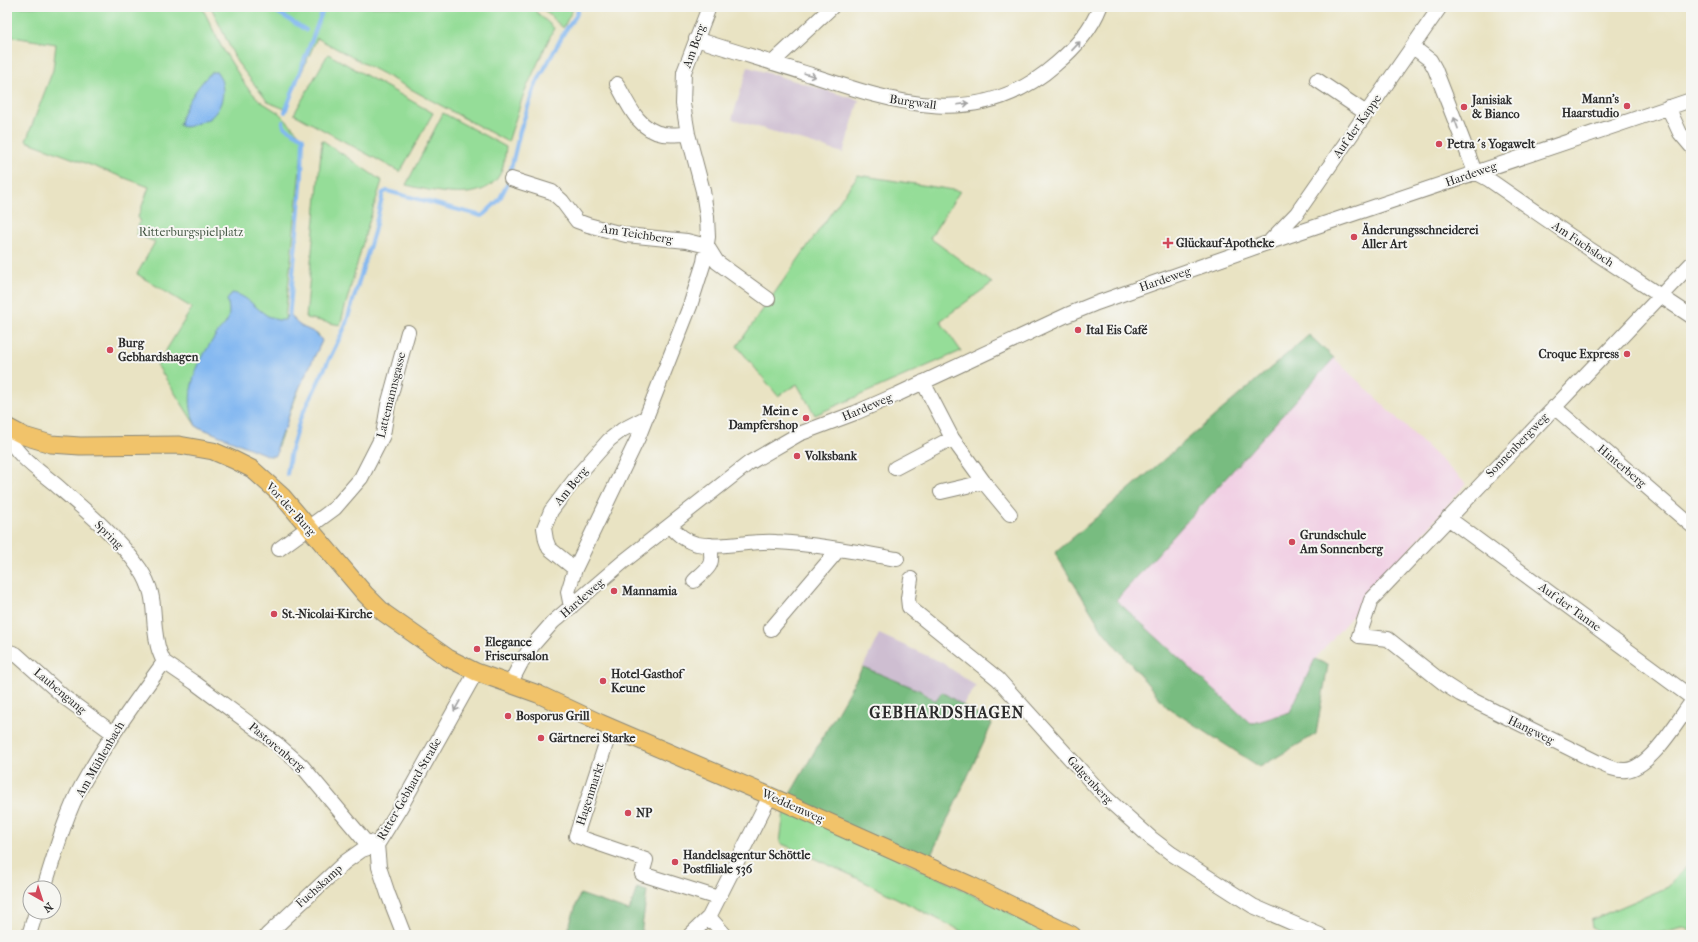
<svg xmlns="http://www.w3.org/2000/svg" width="1698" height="942" font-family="'IM FELL French Canon',serif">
  <rect width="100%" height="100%" fill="#f6f6f2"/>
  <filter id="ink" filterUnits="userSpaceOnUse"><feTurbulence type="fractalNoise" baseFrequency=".025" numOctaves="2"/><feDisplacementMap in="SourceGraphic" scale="8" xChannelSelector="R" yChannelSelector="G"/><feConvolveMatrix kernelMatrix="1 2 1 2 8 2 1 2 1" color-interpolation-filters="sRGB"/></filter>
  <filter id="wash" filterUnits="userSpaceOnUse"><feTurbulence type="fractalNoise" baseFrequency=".012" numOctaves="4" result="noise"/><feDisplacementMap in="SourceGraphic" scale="16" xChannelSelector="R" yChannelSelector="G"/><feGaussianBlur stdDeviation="0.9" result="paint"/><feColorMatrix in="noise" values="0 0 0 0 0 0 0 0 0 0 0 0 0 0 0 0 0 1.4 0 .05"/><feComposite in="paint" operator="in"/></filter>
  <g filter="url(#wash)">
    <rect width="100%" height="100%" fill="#e9e3c3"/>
    <!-- built -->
    <path fill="#f1d0e4" d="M 1334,358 L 1466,484 L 1315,659 L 1290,712 L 1251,724 L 1116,600 Z"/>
    <!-- industrial -->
    <path fill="#cebed1" d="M 748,67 L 859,100 L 843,153 L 732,119 Z
      M 879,634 L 941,662 L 976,686 L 962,706 L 942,692 L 935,701 L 919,690 L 863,667 Z"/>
    <!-- green -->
    <path fill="#95dd98" stroke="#608462" d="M 7,7 L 202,7 L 221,46 L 246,86 L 260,101 L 279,113 L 303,138 L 285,320 L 319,335 L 274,456 L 196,426 L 157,365 L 192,308 L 137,274 L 155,242 L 136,234 L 140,220 L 138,217 L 149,187 L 26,141 L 53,70 L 56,44 L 7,36 Z
      M 211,7 L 531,7 L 554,28 L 524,93 L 508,142 L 317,38 L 285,109 L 268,102 L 237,62 Z
      M 541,7 L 574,7 L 563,28 Z
      M 328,54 L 433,113 L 400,172 L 294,114 Z
      M 443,113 L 506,147 C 505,155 504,167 500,174 C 484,205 432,191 406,185 Z
      M 322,140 L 382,181 L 368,225 L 340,325 L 306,318 Z
      M 858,175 L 960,191 L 930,238 L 992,283 L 940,321 L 961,351 L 815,415 L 797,384 L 778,396 L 737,346 Z
      M 785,803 L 1055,935 L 969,935 L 851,875 L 780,843 Z
      M 1691,861 L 1691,932 L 1683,927 L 1652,935 L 1609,935 L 1592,928 L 1591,920 L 1668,887 Z"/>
    <!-- forest -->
    <path fill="#78bc80" stroke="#527456" d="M 1309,335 L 1334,358 L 1116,600 L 1251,724 L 1290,712 L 1315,659 L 1328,665 L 1316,734 L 1260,767 L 1167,707 L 1103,631 L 1055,553 Z
      M 863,667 L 919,690 L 935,701 L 942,692 L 992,724 L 926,866 L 785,803 Z
      M 637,888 L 647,891 L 641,935 L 566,935 L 580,894 L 629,911 Z"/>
    <!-- water -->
    <path fill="#82b7f1" stroke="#56718e" d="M 212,72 L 217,72 C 227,86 224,107 210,118 C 207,120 202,121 198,123 C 191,126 187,128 180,126 C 180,111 200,82 212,72 Z
      M 232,293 C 252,295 263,323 285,320 L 287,315 L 290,314 C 294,317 294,321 298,324 C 307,331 317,330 322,341 L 293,401 L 285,429 L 282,432 L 277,444 L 277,454 L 274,456 L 269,456 L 196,426 C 182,396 196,364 214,338 C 217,332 224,327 227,321 C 230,315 229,306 227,300 Z"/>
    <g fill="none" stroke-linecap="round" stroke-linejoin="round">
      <!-- stream -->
      <path stroke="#82b7f1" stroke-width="4" d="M 269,7 L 306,30
        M 285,112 L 324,7
        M 283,122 L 284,127 L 303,138 L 302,175 L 289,319
        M 510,173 L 520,131 L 535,86 L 565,31 L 576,16 L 579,7
        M 287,474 L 291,450 L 300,419 L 345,327 L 374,232 L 383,193 L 387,191 L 482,216 L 499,200 L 508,183"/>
    </g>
  </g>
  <g filter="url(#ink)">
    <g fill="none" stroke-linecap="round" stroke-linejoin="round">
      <defs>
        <path id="minor" d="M 696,39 C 733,51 771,62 808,74 C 895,103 979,132 1056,64 C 1075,48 1091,30 1100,7
          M 1413,47 L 1430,60 L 1435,69 L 1475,172
          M 772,63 L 832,7
          M 1317,80 L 1366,113
          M 617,84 C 628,104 638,130 663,134 C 671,135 680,134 688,134
          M 1668,107 L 1680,133 L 1691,146
          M 1475,172 L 1488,179 L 1588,248 L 1691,316
          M 511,179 L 552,192 L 562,201 L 577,221 L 588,225 L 626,235 L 687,241 L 707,246 L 717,262 L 768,299
          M 1271,240 L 1297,213 L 1440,7
          M 1691,264 L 1371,600 L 1359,636 L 1388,639 L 1446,685 L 1460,694 L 1597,762 C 1606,766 1616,771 1626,770 C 1650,768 1677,722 1691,703
          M 923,382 L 952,438 L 986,485 L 1010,514
          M 1554,407 L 1691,525
          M 7,435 C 17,456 38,470 56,485 C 84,509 119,538 140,569 C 158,596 151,613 157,642 C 158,649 161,656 164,662
          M 895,468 L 952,438
          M 941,492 L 984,482
          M 1448,518 L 1691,697
          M 670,526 C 678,534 685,541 697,544 C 724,549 750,540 776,542 C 817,544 857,552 897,559
          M 279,549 L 335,508 L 361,478 L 383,435 L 388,405 L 408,332
          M 575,569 L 549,548 L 546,540 L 544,528 L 551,511 L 578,475 L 609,440 L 622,430 L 647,417
          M 911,579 L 908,598 L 909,607 L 998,679 L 1104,796 L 1151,838 L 1172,854 L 1253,906 L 1320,935
          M 694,581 C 709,567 714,567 710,545
          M 571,607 L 568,592 L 575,569 L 638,438 L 690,306 L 704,262 L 708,237 L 707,217 L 703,191 L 688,134 L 683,104 L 684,72 L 709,7
          M 771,629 L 839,549
          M 7,651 L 16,654 L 64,697 L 113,733
          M 164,662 L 195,683 L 277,744 L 302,766 L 364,840 L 377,845
          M 510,684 L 522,661 L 532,646 L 553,622 L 623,562 L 749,463 L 799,434 L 855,413 L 896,395 L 1067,315 L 1094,304 L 1270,242 L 1691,100
          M 611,728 L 576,836 L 646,860 L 642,874 L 718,898
          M 44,888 C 55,854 65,816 82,785 C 106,742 135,702 164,662
          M 709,917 L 725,935
          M 29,935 L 36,912
          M 267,935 L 345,862 L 362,850 L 377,845
          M 404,935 L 388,894 L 379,867 L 377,845 L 400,808 L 476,672
          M 690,935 L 709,917 L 770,796"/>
        <path id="major" d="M 7,427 L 24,436 L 51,444 L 80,446 L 179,445 L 213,451 L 234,460 L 252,469 L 282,496 L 365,594 L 384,613 L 448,658 L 476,672 L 538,694 L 600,723 L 770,796 L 970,885 L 1072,935"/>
      </defs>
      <!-- minor casing -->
      <use href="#minor" stroke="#8a8777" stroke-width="16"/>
      <!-- major casing -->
      <use href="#major" stroke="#8a8777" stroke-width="19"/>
      <!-- minor -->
      <use href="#minor" stroke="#fff" stroke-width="14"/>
      <!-- major -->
      <use href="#major" stroke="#f1c36a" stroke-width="17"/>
    </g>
    <!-- one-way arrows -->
    <defs><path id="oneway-shaft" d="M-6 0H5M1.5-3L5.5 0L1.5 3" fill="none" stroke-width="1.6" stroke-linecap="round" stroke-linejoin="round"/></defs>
    <g stroke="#a0a0a0">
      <use href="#oneway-shaft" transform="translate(1076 46) rotate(-47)"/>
      <use href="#oneway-shaft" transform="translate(810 75) rotate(18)"/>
      <use href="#oneway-shaft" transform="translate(963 104) rotate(-7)"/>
      <use href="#oneway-shaft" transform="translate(1456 123) rotate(-110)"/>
      <use href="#oneway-shaft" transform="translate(457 706) rotate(119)"/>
    </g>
  </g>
  <!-- markers -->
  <g fill="#d1495b" stroke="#f6f6f2" stroke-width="1.5">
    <circle cx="1627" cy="106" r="4"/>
    <circle cx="1464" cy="107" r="4"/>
    <circle cx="1439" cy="144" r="4"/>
    <circle cx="1354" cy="237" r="4"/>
    <path d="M1166 237h4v4h4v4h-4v4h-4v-4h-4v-4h4z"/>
    <circle cx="1078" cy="330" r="4"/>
    <circle cx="110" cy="350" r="4"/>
    <circle cx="1627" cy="354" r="4"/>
    <circle cx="806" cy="418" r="4"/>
    <circle cx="797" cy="456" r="4"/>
    <circle cx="1292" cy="542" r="4"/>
    <circle cx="614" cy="591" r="4"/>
    <circle cx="274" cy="614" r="4"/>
    <circle cx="477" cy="649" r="4"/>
    <circle cx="603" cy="681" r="4"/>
    <circle cx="508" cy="716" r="4"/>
    <circle cx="541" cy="738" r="4"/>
    <circle cx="628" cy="813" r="4"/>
    <circle cx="675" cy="862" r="4"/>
  </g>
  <g text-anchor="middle" stroke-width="4" stroke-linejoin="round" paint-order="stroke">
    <!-- street labels -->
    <g font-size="12" fill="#2b2b2b" stroke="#f6f6f2">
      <text transform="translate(694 46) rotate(-70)" y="4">Am Berg</text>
      <text transform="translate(913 102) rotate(8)" y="4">Burgwall</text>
      <text transform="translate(1357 126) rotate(-55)" y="4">Auf der Kappe</text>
      <text transform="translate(1471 174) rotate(-19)" y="4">Hardeweg</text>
      <text transform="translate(637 234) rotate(9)" y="4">Am Teichberg</text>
      <text transform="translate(1583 244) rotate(34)" y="4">Am Fuchsloch</text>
      <text transform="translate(1165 279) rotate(-19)" y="4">Hardeweg</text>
      <text transform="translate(391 395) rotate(-76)" y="4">Lattemannsgasse</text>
      <text transform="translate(867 407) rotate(-23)" y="4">Hardeweg</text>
      <text transform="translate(1517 445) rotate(-46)" y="4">Sonnenbergweg</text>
      <text transform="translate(1622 466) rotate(40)" y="4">Hinterberg</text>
      <text transform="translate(571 486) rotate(-51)" y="4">Am Berg</text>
      <text transform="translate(291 509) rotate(48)" y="4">Vor der Burg</text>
      <text transform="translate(109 535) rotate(45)" y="4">Spring</text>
      <text transform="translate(582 598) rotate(-41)" y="4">Hardeweg</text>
      <text transform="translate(1570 607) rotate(36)" y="4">Auf der Tanne</text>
      <text transform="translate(60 691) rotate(40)" y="4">Laubengang</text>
      <text transform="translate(1531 730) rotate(26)" y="4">Hangweg</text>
      <text transform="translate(277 747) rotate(40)" y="4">Pastorenberg</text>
      <text transform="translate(100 759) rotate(-60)" y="4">Am Mühlenbach</text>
      <text transform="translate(1090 780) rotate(47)" y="4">Galgenberg</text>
      <text transform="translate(409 789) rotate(-60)" y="4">Ritter-Gebhard-Straße</text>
      <text transform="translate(590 794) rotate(-72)" y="4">Hagenmarkt</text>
      <text transform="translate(793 806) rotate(24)" y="4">Weddemweg</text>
      <text transform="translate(319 886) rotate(-42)" y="4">Fuchskamp</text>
    </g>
    <!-- poi labels -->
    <g font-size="12" font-weight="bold" fill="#2b2b2b" stroke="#f6f6f2" text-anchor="start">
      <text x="1619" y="103" text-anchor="end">Mann's<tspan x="1619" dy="14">Haarstudio</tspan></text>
      <text x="1472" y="104">Janisiak<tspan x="1472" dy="14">&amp; Bianco</tspan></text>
      <text x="1447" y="148">Petra´s Yogawelt</text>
      <text x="1362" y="234">Änderungsschneiderei<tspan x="1362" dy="14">Aller Art</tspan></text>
      <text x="1176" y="247">Glückauf-Apotheke</text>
      <text x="1086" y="334">Ital Eis Café</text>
      <text x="118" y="347">Burg<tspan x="118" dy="14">Gebhardshagen</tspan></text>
      <text x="1619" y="358" text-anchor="end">Croque Express</text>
      <text x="798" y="415" text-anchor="end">Mein e<tspan x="798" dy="14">Dampfershop</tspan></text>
      <text x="805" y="460">Volksbank</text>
      <text x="1300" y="539">Grundschule<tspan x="1300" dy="14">Am Sonnenberg</tspan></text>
      <text x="622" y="595">Mannamia</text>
      <text x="282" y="618">St.-Nicolai-Kirche</text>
      <text x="485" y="646">Elegance<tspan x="485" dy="14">Friseursalon</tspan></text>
      <text x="611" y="678">Hotel-Gasthof<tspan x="611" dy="14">Keune</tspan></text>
      <text x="516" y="720">Bosporus Grill</text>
      <text x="549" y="742">Gärtnerei Starke</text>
      <text x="636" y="817">NP</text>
      <text x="683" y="859">Handelsagentur Schöttle<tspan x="683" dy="14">Postfiliale 536</tspan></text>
    </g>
    <!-- park labels -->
    <g font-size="12" fill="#465846" stroke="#f6f6f2">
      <text x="191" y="236">Ritterburgspielplatz</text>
    </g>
    <!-- district labels -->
    <g font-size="16" font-weight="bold" letter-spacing="1" fill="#2b2b2b" stroke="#f6f6f2">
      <text x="947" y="718">GEBHARDSHAGEN</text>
    </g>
  </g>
  <!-- margin -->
  <rect width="1698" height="942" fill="none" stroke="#f6f6f2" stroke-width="24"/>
  <!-- north arrow -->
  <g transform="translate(42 900) rotate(141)"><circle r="19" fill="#f6f6f2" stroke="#a5a5a2"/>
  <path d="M0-3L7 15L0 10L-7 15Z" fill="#d1495b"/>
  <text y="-6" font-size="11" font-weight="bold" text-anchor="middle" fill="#2b2b2b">N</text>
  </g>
</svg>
